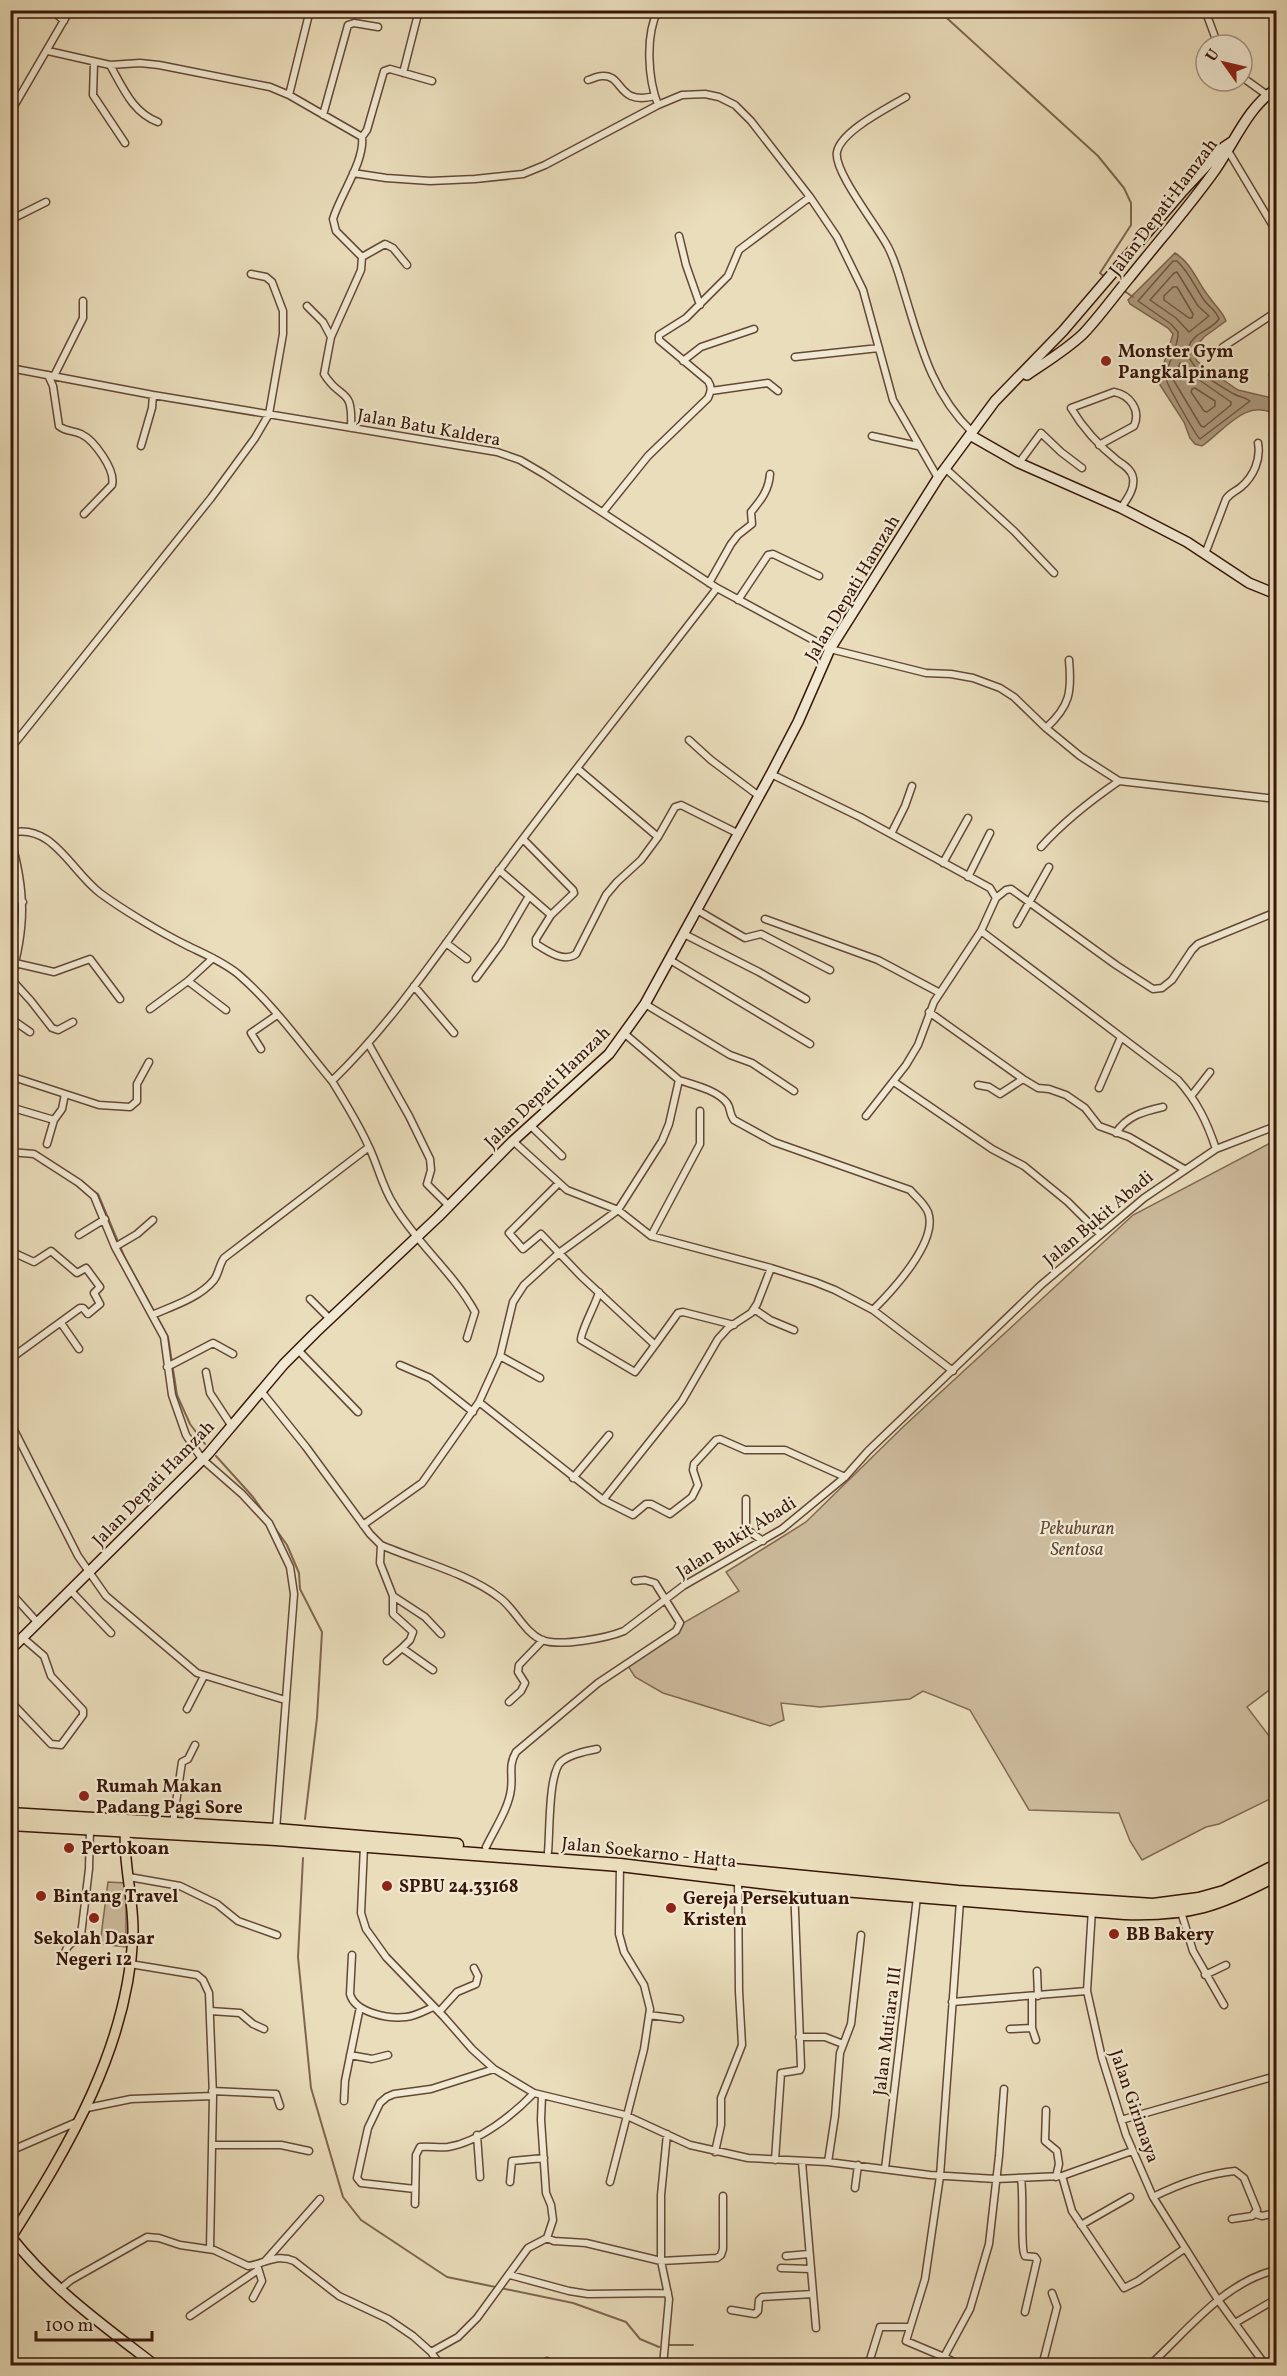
<svg xmlns="http://www.w3.org/2000/svg" width="1287" height="2376" font-family="Vollkorn,serif">
  <rect width="100%" height="100%" fill="#eaddbb"/>
  <filter id="stains"><feTurbulence type="fractalNoise" baseFrequency=".00333" numOctaves="4"/><feColorMatrix values="0 0 0 0 .2 0 0 0 0 .09 0 0 0 0 .02 0 0 0 .5 -.17"/></filter>
  <radialGradient id="worn" r=".72"><stop offset=".6" stop-color="#630" stop-opacity="0"/><stop offset="1" stop-color="#630" stop-opacity=".3"/></radialGradient>
  <!-- green -->
  <path fill="#ccbb9d" stroke="#826952" stroke-width="1.5" d="M 1276,1140 L 1276,1685 L 1247,1707 L 1276,1745 L 1274,1778 L 1276,1796 L 1219,1824 L 1206,1827 L 1142,1860 L 1130,1841 L 1119,1813 L 1029,1810 L 970,1710 L 923,1691 L 910,1699 L 820,1707 L 781,1703 L 784,1720 L 770,1726 L 663,1693 L 635,1677 L 628,1666 L 671,1630 L 739,1591 L 726,1572 L 806,1522 L 904,1426 L 1133,1215 Z
    M 108,1882 L 126,1883 L 126,1947 L 100,1944 Z"/>
  <!-- water -->
  <path fill="#ad9a7e" stroke="#7e664f" stroke-width="1.5" d="M 1175,253 C 1193,264 1197,283 1210,298 C 1216,307 1222,311 1226,321 L 1204,337 L 1194,349 L 1193,353 L 1197,361 L 1203,366 L 1238,390 L 1276,399 L 1276,415 C 1246,397 1225,430 1202,446 L 1195,444 L 1190,438 L 1184,422 L 1160,385 L 1161,373 L 1173,334 L 1168,328 L 1130,304 L 1128,300 Z"/>
  <g fill="none" stroke-linecap="round" stroke-linejoin="round">
    <!-- shore -->
    <path stroke="#725843" stroke-width="1.5" d="M 1173,261 L 1177,261 C 1189,272 1195,287 1204,300 C 1209,307 1216,310 1219,319 C 1212,330 1194,332 1189,346 C 1181,365 1220,386 1234,394 C 1239,397 1245,397 1250,401 L 1200,439 C 1197,437 1165,382 1166,378 C 1167,361 1179,348 1178,332 L 1171,324 L 1138,301 Z
      M 1177,272 L 1198,306 L 1209,316 L 1189,332 L 1176,318 L 1150,300 L 1174,273 Z
      M 1173,287 L 1177,287 L 1193,314 L 1192,318 L 1189,318 L 1164,300 L 1164,296 Z
      M 1180,363 L 1195,377 L 1231,402 L 1231,405 L 1204,427 L 1201,426 L 1174,381 Z
      M 1195,388 L 1215,401 L 1215,406 L 1207,412 L 1204,411 L 1191,392 L 1192,389 Z"/>
    <!-- stream -->
    <path stroke="#7e664f" stroke-width="2" d="M 938,10 L 1098,156 L 1124,188 L 1131,203 L 1131,225 L 1100,273 L 1106,278
      M 1123,290 L 1133,297
      M 90,1189 L 98,1194 L 124,1256 L 168,1337 L 177,1395 L 190,1424 L 205,1444
      M 216,1456 L 253,1497 L 287,1545 L 299,1573 L 300,1589 L 322,1632 L 317,1718 L 305,1819
      M 303,1858 L 298,1957 L 311,2088 L 343,2197 L 361,2220 L 447,2277 L 573,2303 L 626,2322 L 640,2339 L 659,2347
      M 669,2345 L 693,2345"/>
    <defs>
      <path id="street" d="M 52,10 L 64,21
        M 658,10 C 645,36 648,79 658,105
        M 1205,10 L 1218,45
        M 48,51 L 110,65 L 140,63 L 159,65 L 270,87 L 289,95 L 362,137 C 365,161 340,195 333,219 L 336,231 L 362,257 L 361,270 L 331,337 L 324,374 C 341,402 353,385 351,428
        M 1276,58 L 1276,78
        M 94,63 L 93,95 L 125,143
        M 110,65 C 123,88 133,113 158,122
        M 403,73 L 417,18
        M 1242,77 L 1267,95
        M 588,80 C 592,79 597,76 602,76 C 624,74 616,106 655,96
        M 289,95 L 310,10
        M 906,97 C 888,108 841,131 837,152 C 833,171 878,227 888,247 C 896,262 900,279 905,295 C 921,347 932,393 972,432
        M 10,113 L 70,10
        M 323,115 L 348,25 L 354,23 L 378,27
        M 362,137 L 367,130 L 384,71 L 390,69 L 432,81
        M 1227,149 L 1276,231
        M 353,173 L 386,178 L 430,181 L 475,179 L 523,174 L 545,165 L 658,105 L 682,95 L 705,94 L 719,97 L 735,105 L 751,121 L 810,197 L 837,237 L 863,290 L 893,400 L 938,478
        M 10,220 L 46,202
        M 679,236 L 686,265 L 700,305
        M 362,257 L 385,244 L 393,248 L 407,265
        M 307,306 L 323,322 L 331,337
        M 1223,347 L 1276,312
        M 795,357 L 879,348
        M 683,361 L 701,347 L 754,329
        M 10,368 L 153,395 L 497,452 L 520,460 L 544,474 L 717,588 L 830,649 L 926,673 L 951,674 L 973,678 L 1000,688 L 1014,697 L 1046,728 L 1080,756 L 1119,781 L 1276,799
        M 48,375 L 53,386 L 59,426 C 66,432 73,430 81,434 C 94,440 116,470 112,485 L 84,514
        M 1273,375 L 1276,373
        M 54,376 L 83,318 L 83,301
        M 711,391 L 768,383 L 778,391
        M 872,436 L 918,446
        M 1099,445 L 1134,426 C 1141,410 1130,395 1114,392 L 1071,408 C 1084,430 1098,445 1118,461 C 1124,465 1132,470 1133,478 C 1135,489 1127,499 1121,508
        M 141,446 L 152,408 L 153,395
        M 1019,463 L 1041,433 L 1061,452 L 1082,468
        M 945,468 L 1014,531 L 1054,573
        M 603,512 L 648,456 L 708,398 C 711,391 712,387 708,381 L 659,340 L 659,335 L 686,318 L 728,276 L 739,250 L 810,197
        M 1205,554 L 1226,499 C 1230,493 1235,492 1241,487 C 1254,476 1261,459 1258,443
        M 709,583 L 731,544 L 738,535 L 752,524 L 751,512 C 761,500 769,490 770,474
        M 738,600 L 768,555 L 773,554 L 819,576
        M 1046,728 C 1070,706 1072,692 1069,660
        M 689,740 L 711,760 L 759,796
        M 10,749 L 211,498 L 255,438 L 269,414 L 283,334 L 283,311 L 272,282 L 266,277 L 251,274
        M 578,769 L 658,837
        M 771,774 L 860,817 L 990,888 L 996,898 L 981,931 L 1178,1080 C 1197,1101 1207,1122 1216,1149
        M 10,833 C 52,822 71,871 100,893 C 123,910 160,932 186,945 C 204,954 222,961 238,974 C 273,1004 302,1045 332,1081 C 345,1102 358,1123 368,1145 C 378,1165 382,1187 394,1205 C 417,1244 453,1272 475,1312 L 467,1338
        M 891,834 L 905,806 L 912,786
        M 10,837 C 26,891 26,928 10,981
        M 523,839 L 573,890 L 574,893 L 551,915
        M 1041,847 C 1064,821 1090,801 1119,781
        M 943,863 L 968,818
        M 499,870 L 551,915 L 536,939 L 536,944 C 547,951 564,963 576,954 L 606,895 L 617,882 L 641,860 L 658,837 L 675,807 L 681,805 L 739,834
        M 968,877 L 990,833
        M 10,894 L 23,902
        M 996,898 L 1006,890 L 1011,889 L 1116,965 L 1153,989 L 1162,988 L 1172,980 L 1192,950 L 1198,944 L 1276,912
        M 697,910 L 745,938 L 761,934 L 830,970
        M 765,919 L 878,960 L 940,993
        M 1017,924 L 1049,867
        M 684,934 L 759,972 L 806,999
        M 446,943 L 467,959
        M 670,960 L 810,1044
        M 15,963 L 54,972 L 90,959 L 120,999
        M 476,978 L 501,944 L 529,896
        M 11,979 L 31,1001 L 52,1028 L 58,1030 L 73,1022
        M 188,981 L 226,1010
        M 414,986 L 454,1033
        M 645,1004 L 730,1055 L 752,1063 L 794,1091
        M 150,1009 L 188,981 L 213,958
        M 929,1012 L 1023,1079 L 1038,1088 L 1049,1089 L 1066,1095 L 1085,1108 L 1099,1126 L 1129,1137 L 1184,1169
        M 10,1018 L 30,1032
        M 368,1043 L 409,1116 L 430,1159 L 431,1170 L 427,1184 L 449,1206
        M 261,1049 L 251,1033 L 277,1015
        M 10,1076 L 99,1105 L 130,1107 L 137,1101 L 137,1084 L 149,1062
        M 679,1080 C 694,1085 717,1090 727,1103 C 731,1108 729,1114 734,1120 L 774,1142 L 910,1190 C 916,1197 924,1203 928,1212 C 939,1241 892,1291 873,1310
        M 332,1081 C 396,1019 445,943 498,872 C 569,776 644,683 717,588
        M 894,1082 L 992,1149 L 1024,1166 L 1068,1202 L 1100,1234
        M 978,1085 L 989,1087 L 1000,1094 L 1023,1079
        M 1099,1088 L 1121,1037
        M 1192,1095 L 1210,1072
        M 10,1107 L 54,1120 L 62,1109 L 65,1094
        M 866,1116 L 906,1065 L 918,1045 L 934,1002 L 981,931
        M 531,1126 L 562,1156
        M 1116,1133 C 1126,1116 1145,1111 1163,1107
        M 513,1141 L 567,1190 L 618,1210 L 651,1236 L 771,1268 L 815,1282 L 835,1290 L 873,1310 L 953,1371
        M 47,1144 L 54,1120
        M 10,1152 L 34,1154 L 79,1183 L 94,1196 L 115,1247 L 164,1337 L 172,1395 L 186,1435 L 202,1459 L 242,1494 L 269,1523 L 290,1567 L 294,1594 L 276,1830
        M 559,1183 L 509,1233 L 523,1249 L 541,1234 L 581,1276 L 655,1345 L 635,1372 L 581,1340 C 580,1332 596,1304 599,1292
        M 79,1235 L 105,1219
        M 651,1236 L 700,1144 L 700,1111
        M 115,1247 L 137,1234 L 153,1220
        M 10,1251 L 34,1262 L 51,1251 L 77,1273 L 86,1268 L 100,1287 L 94,1293 L 100,1304 L 88,1314 L 83,1308 L 80,1308 L 10,1359
        M 310,1299 L 330,1319
        M 754,1309 L 770,1320 L 794,1330
        M 152,1315 C 173,1306 199,1298 214,1280 C 219,1273 219,1265 224,1258 L 369,1147
        M 61,1323 L 79,1349
        M 655,1345 L 678,1313 L 683,1312 L 734,1325
        M 298,1350 L 358,1412
        M 500,1356 L 540,1378
        M 400,1365 L 430,1378 L 473,1412
        M 167,1367 L 213,1343 L 233,1354
        M 206,1372 L 210,1393 L 231,1425
        M 261,1391 L 306,1447 L 370,1534 L 381,1545 C 420,1562 466,1572 500,1598 C 515,1609 524,1632 542,1640 C 560,1647 607,1638 624,1631 L 683,1586 L 782,1529 L 845,1477 L 868,1451 L 1041,1285 L 1144,1198 L 1216,1149 L 1276,1126
        M 479,1402 L 603,1500 L 633,1515 L 646,1504 L 651,1504 L 670,1514 L 692,1497 L 698,1485 L 693,1470 L 694,1464 L 716,1440 L 720,1439 L 745,1450 L 785,1450 L 845,1477
        M 10,1422 L 78,1556 L 106,1596 L 197,1673 L 285,1700
        M 573,1478 L 609,1435
        M 746,1499 L 746,1529 L 763,1541
        M 603,1500 L 682,1401 L 718,1339 L 728,1328 L 751,1313 L 757,1304 L 771,1268
        M 363,1525 L 422,1483 L 479,1402 L 500,1356 L 513,1302 L 524,1285 L 559,1253 L 618,1210 L 662,1141 L 669,1124 L 679,1080 L 625,1034
        M 381,1545 L 380,1563 L 393,1596 L 393,1614 L 413,1632 L 410,1640 L 402,1648 L 433,1670
        M 71,1591 L 111,1633
        M 10,1592 L 38,1623
        M 393,1596 L 425,1617 L 441,1634
        M 387,1661 L 402,1648
        M 10,1701 L 51,1744 L 61,1745 L 83,1715 L 83,1710 L 51,1676 L 44,1656 L 23,1638
        M 509,1702 L 521,1691 L 525,1683 L 518,1672 L 519,1665 L 543,1640
        M 187,1709 L 204,1676
        M 173,1823 L 182,1762 L 188,1759 L 195,1745
        M 364,1846 L 361,1913 L 366,1929 L 386,1957 L 444,2017 L 472,2049 L 494,2069 L 534,2093 L 625,2115 L 690,2145 L 748,2158 L 828,2162 L 930,2175 L 996,2179 L 1062,2176 L 1132,2151
        M 486,1847 C 494,1830 509,1808 511,1789 C 513,1774 508,1766 516,1752 L 598,1683 L 676,1631 L 680,1623 L 655,1583 L 645,1580 L 635,1581
        M 548,1852 C 550,1833 548,1771 562,1761 C 571,1754 586,1751 597,1749
        M 129,1877 L 180,1886 L 217,1904 L 238,1921 L 277,1935
        M 1092,1909 L 1087,1991 L 1102,2058 L 1126,2135 L 1153,2197 L 1218,2300 L 1266,2366
        M 1181,1912 L 1193,1951 L 1224,2005
        M 352,1955 L 350,1994 C 355,2013 389,2019 406,2017 C 416,2016 424,2011 433,2007
        M 64,1959 C 66,1942 71,1946 81,1935 L 89,1869 L 90,1829
        M 130,1964 L 197,1975 L 203,1980 L 209,1993 L 213,2096 L 210,2249
        M 1037,1971 L 1038,1996
        M 1205,1975 L 1226,1965
        M 1032,1996 L 1032,2028 L 1036,2040
        M 952,2002 L 1087,1991
        M 210,2011 L 240,2013 L 253,2024 L 264,2029
        M 439,2012 L 457,1992 L 476,1984 L 478,1976 L 474,1968
        M 649,2015 L 680,2019
        M 1010,2029 L 1032,2028
        M 799,2037 L 825,2037 L 843,2044
        M 350,2055 L 372,2059 L 388,2055
        M 212,2091 L 276,2094 L 280,2106
        M 542,2095 L 541,2120 L 546,2193 L 551,2205 L 553,2220 L 547,2238
        M 344,2101 L 345,2081 L 360,2007
        M 87,2108 L 131,2099 L 213,2096
        M 1046,2110 L 1045,2141 L 1057,2151 L 1059,2164 L 1056,2177
        M 1121,2120 L 1276,2076
        M 477,2135 L 480,2177
        M 212,2145 L 281,2145 L 309,2151
        M 10,2151 L 77,2122
        M 715,2152 L 721,2125 L 721,2098 L 742,2045 L 739,1991 L 738,1880
        M 775,2160 L 781,2073 L 800,2070 L 801,2067 L 794,1886
        M 802,2162 L 816,2328
        M 828,2162 L 835,2116 L 840,2053 L 851,2024 L 861,1935
        M 885,2169 L 917,1897
        M 1062,2176 L 1072,2211 L 1124,2288 L 1138,2281 L 1184,2249
        M 1021,2179 C 1024,2194 1020,2250 1025,2256 L 1035,2257 L 1037,2260 L 1025,2312
        M 510,2182 L 512,2161 L 544,2158
        M 610,2182 L 644,2049 L 650,2009 L 644,1985 L 624,1952 L 619,1934 L 620,1865
        M 855,2188 L 858,2165
        M 415,2189 L 361,2183 L 357,2178 L 368,2128 L 380,2103 L 387,2097 L 394,2094 L 431,2089 L 494,2069
        M 1153,2197 C 1179,2184 1206,2174 1235,2171 L 1244,2178 L 1257,2210 L 1252,2216 L 1232,2219
        M 415,2204 L 416,2155 L 420,2147 C 429,2146 439,2148 448,2147 C 479,2142 513,2115 534,2093
        M 1255,2214 L 1262,2216 L 1276,2213
        M 1081,2225 L 1130,2197
        M 786,2256 L 809,2254
        M 266,2260 L 320,2199
        M 781,2268 L 810,2269
        M 510,2275 L 569,2291 L 588,2294 L 668,2293
        M 59,2290 L 71,2280 L 147,2237 L 159,2238 L 180,2245 L 214,2250 L 248,2266 C 264,2264 277,2253 294,2261 L 339,2296 L 388,2319 L 413,2336 L 431,2352 L 441,2366
        M 253,2298 L 262,2281 L 258,2268
        M 731,2310 L 755,2314 L 758,2311 L 759,2300 L 762,2297 L 813,2294
        M 190,2316 L 258,2270
        M 1235,2323 L 1276,2299
        M 431,2352 L 458,2337 L 477,2318 L 528,2248 L 547,2238 L 554,2241 L 586,2243 L 661,2261 L 717,2258 L 721,2255 L 723,2249 L 723,2196
        M 944,2357 L 906,2341 L 925,2279 L 940,2176 L 960,1901
        M 544,2366 L 547,2361
        M 663,2366 L 669,2299 L 661,2261 L 661,2195 L 667,2134
        M 868,2366 L 880,2327 L 910,2327
        M 962,2366 L 944,2357 L 970,2309 L 989,2244 L 999,2156 L 1004,2089
        M 1042,2366 L 1057,2307 L 1052,2293
        M 1149,2366 C 1187,2331 1224,2282 1276,2270
        M 1276,2366 L 1276,2365"/>
      <path id="secondary" d="M 1027,375 C 1046,362 1066,350 1083,334 C 1100,316 1114,296 1130,277 C 1158,242 1187,209 1213,173 C 1233,146 1247,107 1276,89
        M 970,435 L 1019,463 L 1121,508 L 1187,542 L 1249,583 L 1276,594
        M 10,1650 L 208,1454 L 284,1364 L 316,1332 L 438,1217 L 513,1141 L 609,1054 L 645,1004 L 771,774 L 798,722 L 830,649 L 938,478 L 995,401 L 1063,331 L 1182,192 L 1224,147 L 1233,141
        M 11,2237 C 52,2289 104,2326 156,2366"/>
      <path id="primary" d="M 10,2239 C 69,2146 128,2047 133,1934 C 134,1898 122,1861 126,1825"/>
      <path id="highway" d="M 10,1814 L 276,1830 L 457,1845
        M 10,1824 L 276,1839 L 620,1865 L 794,1886 L 1125,1913 C 1191,1915 1219,1905 1276,1875
        M 723,1869 L 958,1892 L 1153,1905 L 1199,1899 L 1224,1892 L 1276,1866"/>
    </defs>
    <!-- street casing -->
    <use href="#street" stroke="#644835" stroke-width="9"/>
    <!-- secondary casing -->
    <use href="#secondary" stroke="#381708" stroke-width="12"/>
    <!-- primary casing -->
    <use href="#primary" stroke="#381708" stroke-width="12"/>
    <!-- highway casing -->
    <use href="#highway" stroke="#381708" stroke-width="15"/>
    <!-- street -->
    <use href="#street" stroke="#f1e9d3" stroke-width="6"/>
    <!-- secondary -->
    <use href="#secondary" stroke="#f1e9d3" stroke-width="9"/>
    <!-- primary -->
    <use href="#primary" stroke="#eaddbb" stroke-width="9"/>
    <!-- highway -->
    <use href="#highway" stroke="#eaddbb" stroke-width="12"/>
  </g>
  <!-- markers -->
  <g fill="#8f2418" stroke="#f1e9d3" stroke-width="2">
    <circle cx="1106" cy="361" r="6"/>
    <circle cx="84" cy="1796" r="6"/>
    <circle cx="69" cy="1848" r="6"/>
    <circle cx="387" cy="1886" r="6"/>
    <circle cx="41" cy="1896" r="6"/>
    <circle cx="671" cy="1908" r="6"/>
    <circle cx="94" cy="1918" r="6"/>
    <circle cx="1114" cy="1934" r="6"/>
  </g>
  <g text-anchor="middle" stroke-width="4.5" stroke-linejoin="round" paint-order="stroke">
    <!-- street labels -->
    <g font-size="18" fill="#381708" stroke="#f1e9d3">
      <text transform="translate(1163 207) rotate(-53)" y="6">Jalan Depati Hamzah</text>
      <text transform="translate(429 427) rotate(10)" y="6">Jalan Batu Kaldera</text>
      <text transform="translate(852 588) rotate(-59)" y="6">Jalan Depati Hamzah</text>
      <text transform="translate(547 1087) rotate(-44)" y="6">Jalan Depati Hamzah</text>
      <text transform="translate(1098 1218) rotate(-40)" y="6">Jalan Bukit Abadi</text>
      <text transform="translate(153 1483) rotate(-46)" y="6">Jalan Depati Hamzah</text>
      <text transform="translate(736 1537) rotate(-32)" y="6">Jalan Bukit Abadi</text>
      <text transform="translate(649 1852) rotate(6)" y="6">Jalan Soekarno - Hatta</text>
      <text transform="translate(887 2031) rotate(-83)" y="6">Jalan Mutiara III</text>
      <text transform="translate(1135 2106) rotate(71)" y="6">Jalan Girimaya</text>
    </g>
    <!-- poi labels -->
    <g font-size="18" font-weight="bold" fill="#381708" stroke="#f1e9d3" text-anchor="start">
      <text x="1118" y="357">Monster Gym<tspan x="1118" dy="21">Pangkalpinang</tspan></text>
      <text x="96" y="1792">Rumah Makan<tspan x="96" dy="21">Padang Pagi Sore</tspan></text>
      <text x="81" y="1854">Pertokoan</text>
      <text x="399" y="1892">SPBU 24.33168</text>
      <text x="53" y="1902">Bintang Travel</text>
      <text x="683" y="1904">Gereja Persekutuan<tspan x="683" dy="21">Kristen</tspan></text>
      <text x="1126" y="1940">BB Bakery</text>
      <text x="94" y="1944" text-anchor="middle">Sekolah Dasar<tspan x="94" dy="21">Negeri 12</tspan></text>
    </g>
    <!-- park labels -->
    <g font-size="18" font-style="italic" fill="#644835" stroke="#f1e9d3">
      <text x="1077" y="1534">Pekuburan<tspan x="1077" dy="21">Sentosa</tspan></text>
    </g>
  </g>
  <!-- margin -->
  <rect width="1287" height="2376" fill="none" stroke="#eaddbb" stroke-width="36"/>
  <rect x="12" y="12" width="1263" height="2352" fill="none" stroke="#381708" stroke-width="3"/>
  <rect x="18" y="18" width="1251" height="2340" fill="none" stroke="#381708" stroke-width="1.5"/>
  <!-- north arrow -->
  <g transform="translate(1224 63) rotate(304)"><circle r="28" fill="#f1e9d3" stroke="#a79582" stroke-width="1.5"/>
  <path d="M0-4.5L10 22L0 15L-10 22Z" fill="#8f2418"/>
  <text y="-9" font-size="16" font-weight="bold" text-anchor="middle" fill="#381708">U</text>
  </g>
  <!-- scale -->
  <path d="M36 2331v9h116v-9" fill="none" stroke="#381708" stroke-width="3"/>
  <text x="45" y="2331" font-size="18" fill="#381708" stroke="#f1e9d3" stroke-width="4.5" paint-order="stroke">100 m</text>
  <rect width="100%" height="100%" filter="url(#stains)"/>
  <rect width="100%" height="100%" fill="url(#worn)"/>
</svg>
